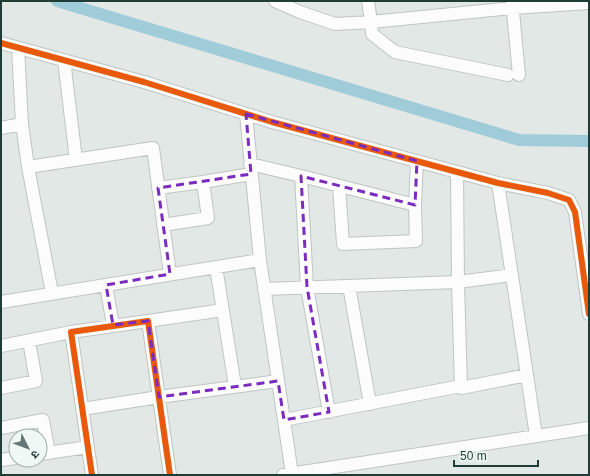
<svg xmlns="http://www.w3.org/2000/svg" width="590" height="476" font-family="Arial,'Noto Sans Devanagari',sans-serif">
  <rect width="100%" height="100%" fill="#e2e8e6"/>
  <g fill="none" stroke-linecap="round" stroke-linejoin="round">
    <!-- canal -->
    <path stroke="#a0cbd9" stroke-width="12" d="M 57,1 L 519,140 L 589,141"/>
    <defs>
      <path id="minor" d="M 275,1 L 300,12 L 335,24 L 371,22 L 368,1
        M 512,1 L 519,75
        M 1,43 L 144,82 L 272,122 L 498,183 L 548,193 L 569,200 L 575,212 L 589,314
        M 18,48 L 22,124 L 28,167 L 153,148 L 170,274
        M 64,60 L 76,160
        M 508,75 L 395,52 L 372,34 L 371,22 L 513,8 L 589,3
        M 246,114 L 260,260 L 292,474
        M 1,128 L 22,124
        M 250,164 L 301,176 L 307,287 L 329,412
        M 28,167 L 52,293
        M 301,176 L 415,205 L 416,241 L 343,244 L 339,186
        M 203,182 L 251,174
        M 498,183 L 527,375
        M 158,188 L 203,182 L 208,218 L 163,225
        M 415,205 L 417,161
        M 216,267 L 235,386
        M 512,275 L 458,282 L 461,388 L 527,375 L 536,436
        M 106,285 L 113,325
        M 349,286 L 370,404
        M 264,289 L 458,282 L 457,172
        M 1,302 L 260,260
        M 148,321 L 223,310
        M 1,346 L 71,332
        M 1,388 L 36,381 L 29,341
        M 82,409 L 159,397 L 278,381
        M 284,420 L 461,386
        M 1,428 L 43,420 L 49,453
        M 40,454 L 88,447
        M 1,460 L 16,458
        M 92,475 L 71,332 L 148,321 L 170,475
        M 283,475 L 589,428"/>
    </defs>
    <!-- minor casing -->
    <use href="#minor" stroke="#bfc5c3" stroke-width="14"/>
    <!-- minor -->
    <use href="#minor" stroke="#fbfcfb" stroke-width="12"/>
    <defs>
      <path id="cycleway" d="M 1,43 L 144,82 L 272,122 L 498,183 L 548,193 L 569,200 L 575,212 L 589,314
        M 92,475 L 71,332 L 148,321 L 170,475"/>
    </defs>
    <!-- cycleway casing -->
    <use href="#cycleway" stroke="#eff8f4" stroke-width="8"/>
    <!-- cycleway -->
    <use href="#cycleway" stroke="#e8590c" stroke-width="6"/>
  </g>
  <!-- marked area -->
  <path fill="none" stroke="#7b2cbf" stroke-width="3" stroke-dasharray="8 5" stroke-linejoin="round" d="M 246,114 L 417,161 L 415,205 L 301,176 L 307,287 L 329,412 L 284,420 L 278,381 L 159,397 L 148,321 L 113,325 L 106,285 L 170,274 L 158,188 L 251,174 Z"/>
  <!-- border -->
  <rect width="590" height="476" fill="none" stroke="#1f3c37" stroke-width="4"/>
  <!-- north arrow -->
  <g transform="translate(28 448) rotate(132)"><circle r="19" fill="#eff8f4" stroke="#9cada8"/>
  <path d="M0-3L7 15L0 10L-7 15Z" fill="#637874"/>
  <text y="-6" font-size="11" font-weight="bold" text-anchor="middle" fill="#1f3c37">उ</text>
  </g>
  <!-- scale -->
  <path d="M454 460v6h84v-6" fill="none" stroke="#1f3c37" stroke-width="2"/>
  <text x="460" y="460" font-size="12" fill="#1f3c37" stroke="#eff8f4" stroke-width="3" paint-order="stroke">50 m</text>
</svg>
